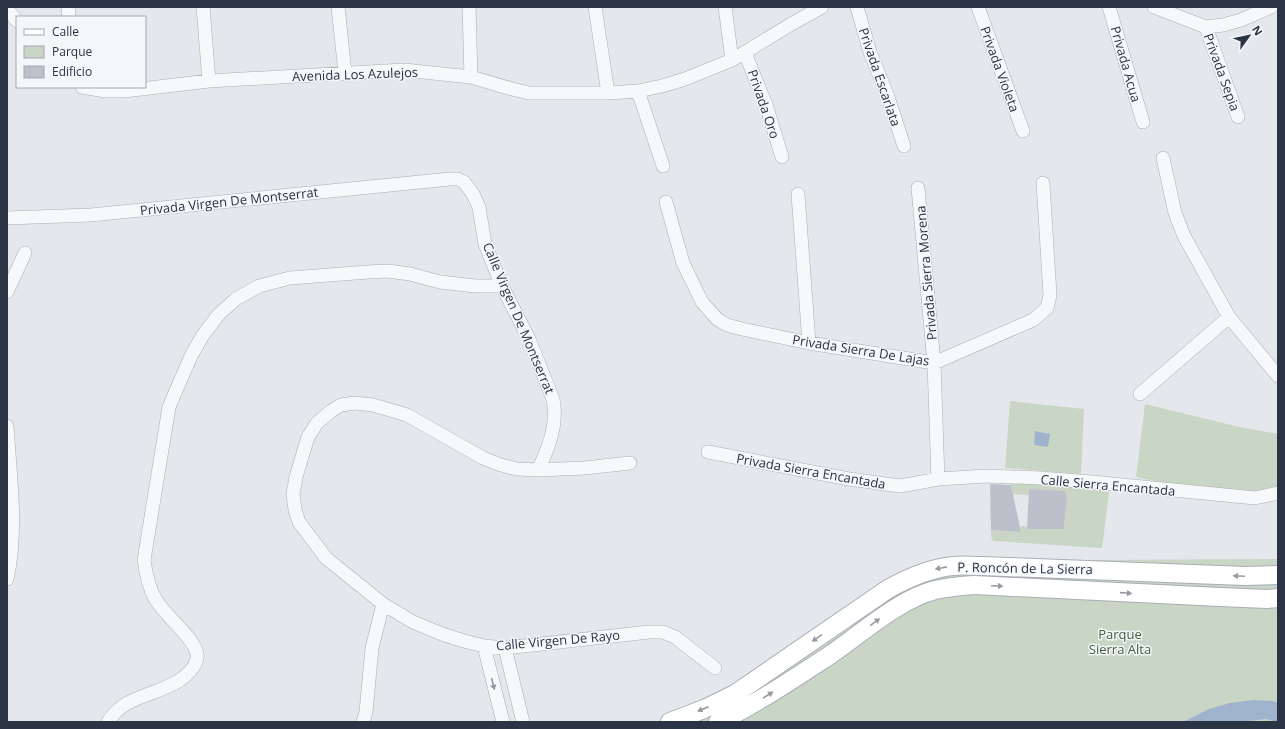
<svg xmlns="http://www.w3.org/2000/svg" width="1285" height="729" font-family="'Open Sans',sans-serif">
  <rect width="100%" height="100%" fill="#e4e7ec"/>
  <!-- green -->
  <path fill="#c9d6c5" d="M 1010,401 L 1084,409 L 1081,474 L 1005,468 Z
    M 1145,404 L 1235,426 L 1278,434 L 1278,489 L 1264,493 L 1190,489 L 1136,477 Z
    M 1009,479 L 1110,485 L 1102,548 L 993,541 L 991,536 L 991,530 L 1020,531 L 1021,526 L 1064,529 L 1067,496 L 1064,492 L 1029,489 L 1029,495 L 1013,494 Z
    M 1278,559 L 1278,722 L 680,722 L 726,707 L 955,561 Z"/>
  <!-- water -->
  <path fill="#9fb4cc" d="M 1035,431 L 1050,434 L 1048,447 L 1034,445 Z
    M 1253,700 L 1273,701 L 1278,703 L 1278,722 L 1265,719 L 1241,722 L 1183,722 L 1209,709 L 1230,703 Z"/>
  <!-- building -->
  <path fill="#bbc0ca" d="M 990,484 L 1011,485 L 1021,532 L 991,530 Z
    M 1029,489 L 1064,491 L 1067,496 L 1064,529 L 1027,529 Z"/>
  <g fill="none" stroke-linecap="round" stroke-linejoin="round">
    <defs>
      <path id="street" d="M 68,7 L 69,17
        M 203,7 L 209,81
        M 338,7 L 345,73
        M 469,7 L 471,77
        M 595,7 L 608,93
        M 725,7 L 732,60
        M 857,7 L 870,52 L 888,97 L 904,146
        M 978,7 L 1023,131
        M 1109,7 L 1143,122
        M 1154,7 L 1206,27 L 1223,25 L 1241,20 L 1271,7
        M 7,9 L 17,21
        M 1206,27 L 1238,117
        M 745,53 L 766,105 L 782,157
        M 82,87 L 105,91 L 124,91 L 209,81 L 404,70 L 471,77 L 512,89 L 529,93 L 608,93 L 638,91 L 662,86 L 685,79 L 732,60 L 793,23 L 822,7
        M 638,91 L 663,166
        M 1163,158 L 1175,213 L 1184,236 L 1229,317 L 1278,376
        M 918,188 L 934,363 L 938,479
        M 798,194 L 809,343
        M 666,202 L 683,263 L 702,302 L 717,319 L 727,325 L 742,329 L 809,343 L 934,363 L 1033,320 L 1047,308 L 1050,295 L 1043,183
        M 7,218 L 91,215 L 450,179 L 458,179 L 464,182 L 473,194 L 479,207 L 485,244 L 502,286 L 529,339 L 553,399 C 558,425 549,447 538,470
        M 7,292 L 25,253
        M 1140,394 L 1229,317
        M 7,426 C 10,475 18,530 7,579
        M 708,452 L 849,479 L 900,486 L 917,483 L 938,479 L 987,476 L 1040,478 L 1092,482 L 1255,498 L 1278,493
        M 630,463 L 585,468 L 538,470 L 517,469 L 501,465 L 483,458 L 407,415 L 373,405 L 355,403 L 341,405 L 331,411 L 317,423 L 308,437 L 296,477 L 293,494 L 295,510 L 299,522 L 326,558 L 383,604 L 413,622 L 442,634 L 464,641 L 484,646 L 505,648 L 649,632 L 663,632 L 675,637 L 715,668
        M 484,646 L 503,722
        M 505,648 L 523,722
        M 108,722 C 124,695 156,696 180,680 C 188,674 199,664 197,653 C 193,637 167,617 158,603 C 149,591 146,574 144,560 L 169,407 L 191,356 L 203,335 L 219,314 L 236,299 L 259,286 L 290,278 L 368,272 L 388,271 L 410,274 L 440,282 L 475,286 L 502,286
        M 363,722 L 366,712 L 372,648 L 383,604"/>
      <path id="secondary" d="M 670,722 L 704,709 L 735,694 L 888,589 C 908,578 930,568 953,566 C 963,565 972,566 982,566 L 1245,576 L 1278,575
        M 718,722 C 756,704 792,680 827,657 C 860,635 897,600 935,590 C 948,587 961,586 974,585 L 1220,597 L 1267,599 L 1278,598"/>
    </defs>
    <!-- street casing -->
    <use href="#street" stroke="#a9aeb7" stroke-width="14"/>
    <!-- secondary casing -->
    <use href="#secondary" stroke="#a9aeb7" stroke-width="20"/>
    <!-- street -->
    <use href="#street" stroke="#f7f8fa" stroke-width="13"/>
    <!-- secondary -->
    <use href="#secondary" stroke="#fff" stroke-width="18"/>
  </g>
  <!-- one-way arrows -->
  <defs><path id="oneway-solid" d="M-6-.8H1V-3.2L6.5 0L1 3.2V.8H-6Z"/></defs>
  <g fill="#959aa2">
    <use href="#oneway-solid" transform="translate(941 568) rotate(169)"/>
    <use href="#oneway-solid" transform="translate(1239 576) rotate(-178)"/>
    <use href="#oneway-solid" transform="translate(997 586) rotate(2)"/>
    <use href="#oneway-solid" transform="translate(1126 593) rotate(4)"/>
    <use href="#oneway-solid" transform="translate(875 622) rotate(-36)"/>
    <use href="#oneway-solid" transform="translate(817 638) rotate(146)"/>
    <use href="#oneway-solid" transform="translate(768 695) rotate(-32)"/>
    <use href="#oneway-solid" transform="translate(703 709) rotate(157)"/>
  </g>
  <use fill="#9196a0" href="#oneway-solid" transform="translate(493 684) rotate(76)"/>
  <g text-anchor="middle" stroke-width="3" stroke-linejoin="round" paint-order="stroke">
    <!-- street labels -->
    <g font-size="13" fill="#2b3445" stroke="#f4f6f9">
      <text transform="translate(1126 64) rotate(74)" y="5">Privada Acua</text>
      <text transform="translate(1000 69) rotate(70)" y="5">Privada Violeta</text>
      <text transform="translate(1222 72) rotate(70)" y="5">Privada Sepia</text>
      <text transform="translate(355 74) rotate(-2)" y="5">Avenida Los Azulejos</text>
      <text transform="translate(880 77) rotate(71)" y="5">Privada Escarlata</text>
      <text transform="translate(764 104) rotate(71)" y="5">Privada Oro</text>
      <text transform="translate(229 201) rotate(-6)" y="5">Privada Virgen De Montserrat</text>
      <text transform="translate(926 273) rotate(-95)" y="5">Privada Sierra Morena</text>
      <text transform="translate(519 318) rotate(67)" y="5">Calle Virgen De Montserrat</text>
      <text transform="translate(861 350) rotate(9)" y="5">Privada Sierra De Lajas</text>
      <text transform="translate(811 471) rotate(10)" y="5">Privada Sierra Encantada</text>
      <text transform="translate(1108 485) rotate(5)" y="5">Calle Sierra Encantada</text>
      <text transform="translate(1025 568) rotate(1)" y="5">P. Roncón de La Sierra</text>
      <text transform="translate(558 640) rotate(-5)" y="5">Calle Virgen De Rayo</text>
    </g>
    <!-- park labels -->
    <g font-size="13" fill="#3f6138" stroke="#f4f6f9">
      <text x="1120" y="639">Parque<tspan x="1120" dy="15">Sierra Alta</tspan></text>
    </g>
  </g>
  <!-- border -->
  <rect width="1285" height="729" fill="none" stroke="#2b3445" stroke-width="16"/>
  <!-- legend -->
  <rect x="16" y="16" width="130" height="72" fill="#f4f6f9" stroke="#a4a8b1"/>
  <rect x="24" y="29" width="20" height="6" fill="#ffffff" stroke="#a4a8b1"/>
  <text x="52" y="36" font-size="12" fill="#2b3445">Calle</text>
  <rect x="24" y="46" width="20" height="12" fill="#c9d6c5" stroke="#a4a8b1"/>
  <text x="52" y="56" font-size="12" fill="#2b3445">Parque</text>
  <rect x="24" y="66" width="20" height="12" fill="#bbc0ca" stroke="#a4a8b1"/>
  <text x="52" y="76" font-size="12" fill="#2b3445">Edificio</text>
  <!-- north arrow -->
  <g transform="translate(1249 36) rotate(57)" stroke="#f4f6f9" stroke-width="3" paint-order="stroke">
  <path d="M0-3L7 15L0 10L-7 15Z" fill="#2b3445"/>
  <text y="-6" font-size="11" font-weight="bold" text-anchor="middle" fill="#2b3445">N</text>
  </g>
</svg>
